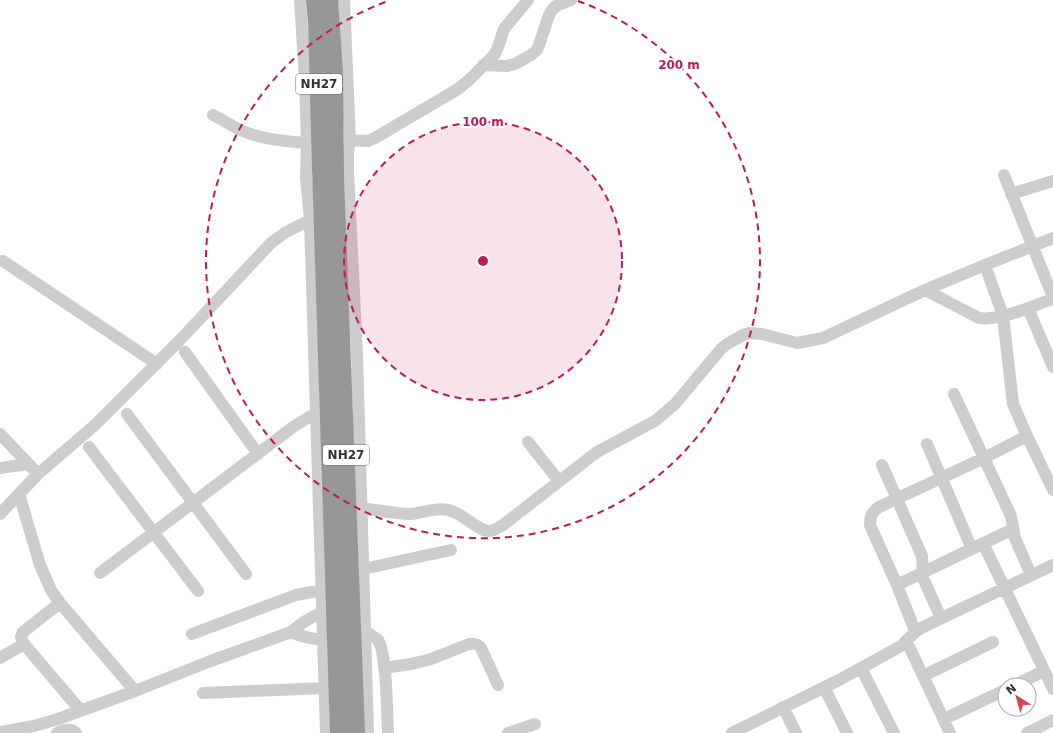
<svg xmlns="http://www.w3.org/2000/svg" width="1053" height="733" font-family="'DejaVu Sans',sans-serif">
  <rect width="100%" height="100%" fill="#fff"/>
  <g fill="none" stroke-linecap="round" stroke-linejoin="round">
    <!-- minor -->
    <path stroke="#cdcdcd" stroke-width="12" d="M 300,0 L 305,79 L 307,143 L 306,177 L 310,220 L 326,733
      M 344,0 L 350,140 L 348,154 L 348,170 L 357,355 L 368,733
      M 483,65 L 507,66 L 515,64 L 531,55 L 537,50 L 539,45 L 549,15 L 552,10 L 556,6 L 571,0
      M 213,115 C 223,120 233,127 243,131 C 264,140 285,141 307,143
      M 350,140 L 368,141 L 375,138 L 458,89 L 469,80 L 495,54 L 498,47 L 504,29 L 528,0
      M 1004,175 L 1053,297
      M 1011,194 L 1053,181
      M 3,261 L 157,364
      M 985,265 L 1003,316 L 1013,404 L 1027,436 L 1053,490
      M 925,290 L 979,318 C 1001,321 1032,306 1053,299
      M 1028,308 L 1053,367
      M 185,352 L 258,454
      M 954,394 L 1011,516 L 1015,538 L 1031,575
      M 127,414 L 246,574
      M 0,434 L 38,474
      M 528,442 L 559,481
      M 927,444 L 972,549
      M 89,447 L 198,591
      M 882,465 L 922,556 L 923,578 L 941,618
      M 0,468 L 28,464
      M 19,494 L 40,565 L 51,590 L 60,603 L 135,691
      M 361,508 C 377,510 395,514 411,514 C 423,513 436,507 448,510 C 462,512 477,531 489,531 C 494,531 499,527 503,525 L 597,452 L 655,421 L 675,404 L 721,349 L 727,344 L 743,335 L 749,333 L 762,334 L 797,343 L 823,338 L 925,290 L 985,265 L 1053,238
      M 0,514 L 38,474 L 96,424 L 179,341 L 271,243 L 286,232 L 310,220
      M 983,543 L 1053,689
      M 363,569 L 451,550
      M 100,573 L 293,427 L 317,412
      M 897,585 L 1013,529
      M 60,603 L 23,632 L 21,637 L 24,644 L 81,711
      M 365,631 C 369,634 375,637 378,640 C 387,653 387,715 388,733
      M 915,631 L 897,585 L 870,525 C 870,516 872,512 879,507 L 984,458 L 1027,436
      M 291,632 C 302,637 312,639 324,640
      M 192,634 L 296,595 L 322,590
      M 907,642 L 950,733
      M 0,658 L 24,644
      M 384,668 L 411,664 L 431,659 L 469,644 C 475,643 478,644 481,648 L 498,685
      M 861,668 L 894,733
      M 923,676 L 993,642
      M 1015,685 L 1044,671
      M 824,687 L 847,733
      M 203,693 L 325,688
      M 783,707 L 796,733
      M 944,719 L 1005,690
      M 0,732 L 34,726 L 58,719 L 135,691 L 208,662 L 291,632 C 301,623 311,617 323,612
      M 57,733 C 63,730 71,728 76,733
      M 508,733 L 535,724
      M 732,733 L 841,679 L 901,646 C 908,640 913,633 921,628 L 1053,565
      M 1027,733 L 1053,720"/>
    <!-- highway -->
    <path stroke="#979797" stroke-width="18" d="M 315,0 L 317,23 L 321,168 L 339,733
      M 329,0 L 334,71 L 335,177 L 356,733"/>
  </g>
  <!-- distance rings -->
  <circle cx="483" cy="261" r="139" fill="#c2185b" fill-opacity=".12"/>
  <g fill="none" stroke="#c2185b" stroke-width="2" stroke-dasharray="7 5">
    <circle cx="483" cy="261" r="139"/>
    <path d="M578 1A277 277 0 1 1 388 1"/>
  </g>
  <g text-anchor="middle" stroke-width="4" stroke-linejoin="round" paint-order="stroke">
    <!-- shield labels -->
    <g fill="#fff" stroke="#6e6e6e" stroke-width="1">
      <rect x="296" y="74" width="46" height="20" rx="3"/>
      <rect x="323" y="445" width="46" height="20" rx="3"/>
    </g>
    <g font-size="12" font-weight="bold" fill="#303030">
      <text x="319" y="88">NH27</text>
      <text x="346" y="459">NH27</text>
    </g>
  </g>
  <circle cx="483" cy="261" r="6" fill="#c2185b" stroke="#fff" stroke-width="2"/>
  <g font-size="12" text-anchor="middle" font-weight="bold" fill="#c2185b" stroke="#fff" stroke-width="4" stroke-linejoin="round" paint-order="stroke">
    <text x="679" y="69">200 m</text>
    <text x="483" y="126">100 m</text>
  </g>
  <!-- north arrow -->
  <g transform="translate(1017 697) rotate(323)"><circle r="19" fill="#ffffff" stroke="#acacac"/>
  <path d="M0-3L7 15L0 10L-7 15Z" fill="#d44552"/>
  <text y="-6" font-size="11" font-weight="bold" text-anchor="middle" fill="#303030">N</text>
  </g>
</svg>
